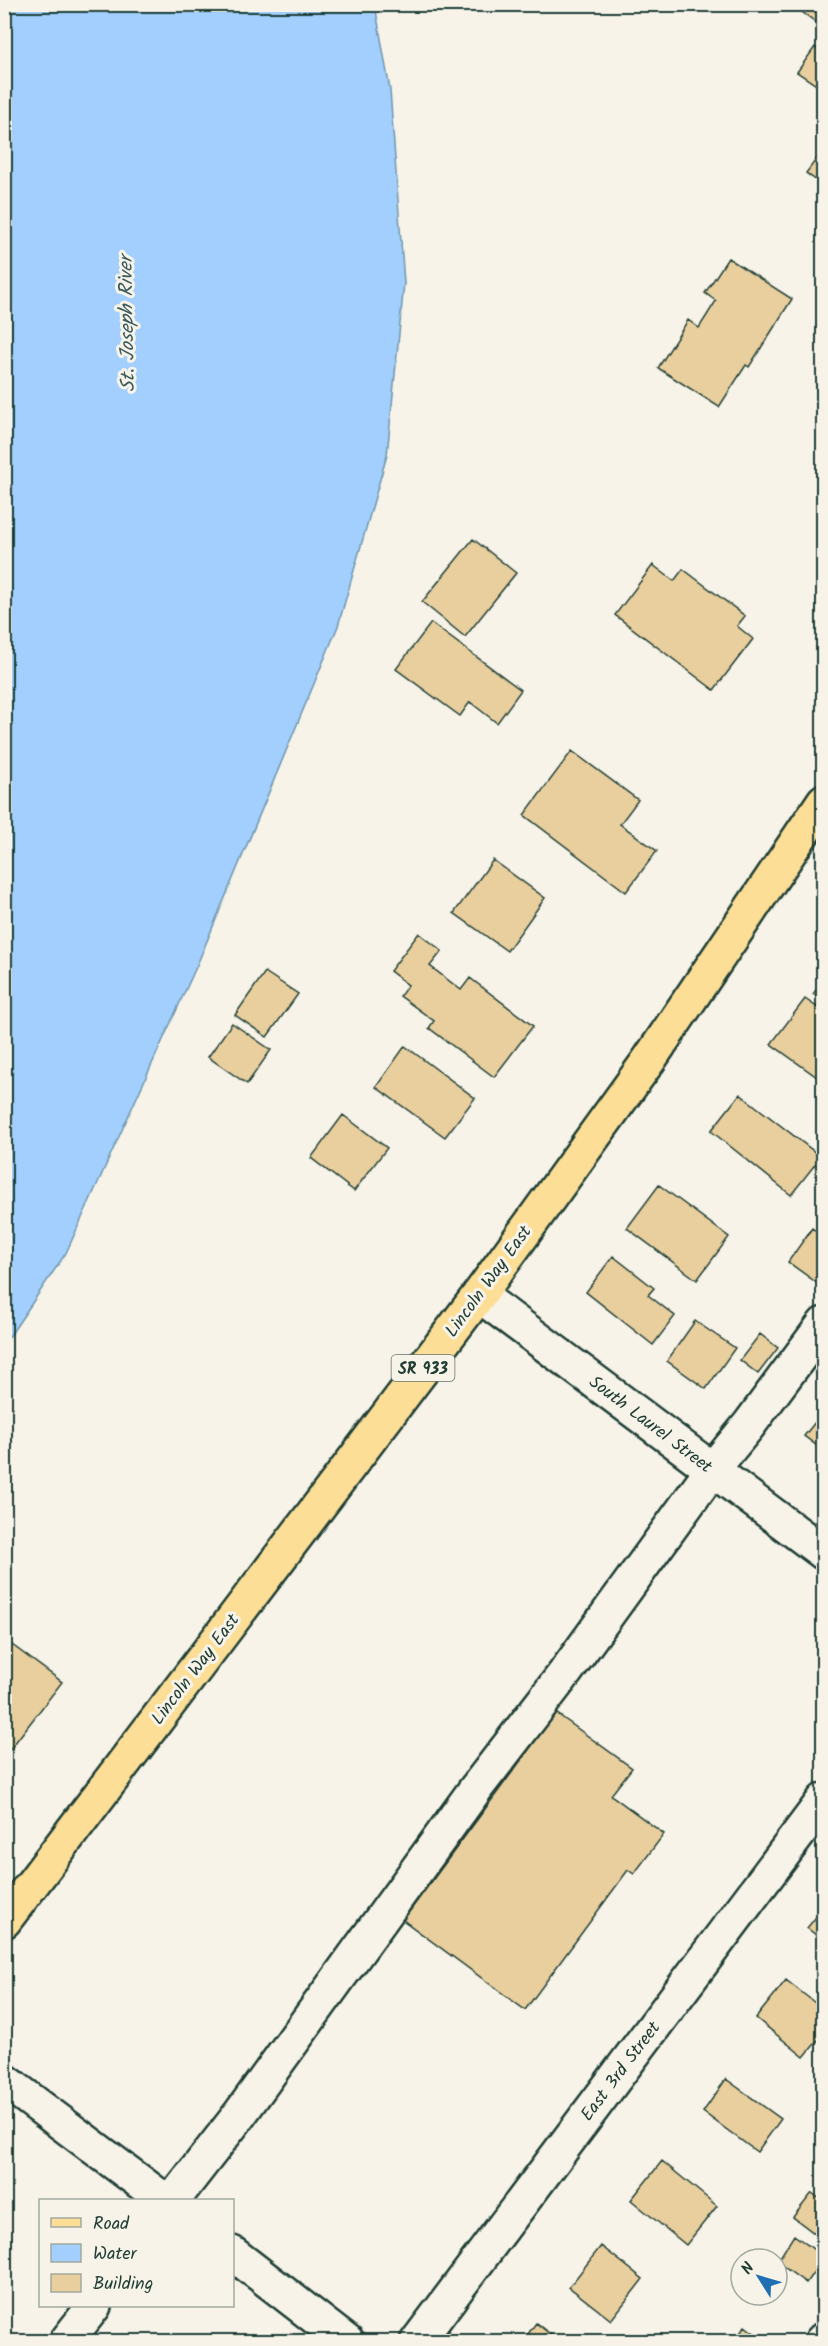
<svg xmlns="http://www.w3.org/2000/svg" width="828" height="2346" font-family="Kalam,sans-serif">
  <rect width="100%" height="100%" fill="#f7f3e8"/>
  <filter id="ink" filterUnits="userSpaceOnUse"><feTurbulence type="fractalNoise" baseFrequency=".0167" numOctaves="2"/><feDisplacementMap in="SourceGraphic" scale="12" xChannelSelector="R" yChannelSelector="G"/><feConvolveMatrix kernelMatrix="1 2 1 2 8 2 1 2 1" color-interpolation-filters="sRGB"/></filter>
  <g filter="url(#ink)">
    <!-- water -->
    <path fill="#a2cffd" stroke="#6e95ad" stroke-width="1.5" d="M 5,4 L 375,5 L 390,90 L 404,283 L 387,455 L 338,626 L 197,965 L 66,1253 L 5,1343 Z"/>
    <!-- building -->
    <path fill="#e9cf9e" stroke="#1f3d34" stroke-width="1.5" d="M 791,4 L 824,4 L 824,28 Z
      M 815,47 L 824,54 L 824,90 L 797,72 Z
      M 824,149 L 824,186 L 806,173 Z
      M 728,258 L 792,299 L 749,367 L 746,365 L 719,407 L 658,368 L 688,320 L 699,328 L 716,301 L 705,293 Z
      M 473,539 L 516,573 L 465,637 L 422,602 Z
      M 653,565 L 674,581 L 683,569 L 745,616 L 737,626 L 753,639 L 714,690 L 615,615 Z
      M 431,623 L 521,690 L 497,723 L 470,702 L 460,716 L 396,669 Z
      M 572,751 L 638,800 L 620,824 L 657,851 L 626,892 L 524,815 Z
      M 493,860 L 545,898 L 507,951 L 454,913 Z
      M 419,933 L 442,951 L 430,966 L 461,990 L 470,978 L 533,1026 L 494,1077 L 429,1028 L 434,1021 L 400,996 L 408,985 L 390,971 Z
      M 265,972 L 298,994 L 267,1037 L 235,1015 Z
      M 824,979 L 824,1001 L 813,994 Z
      M 805,999 L 824,1012 L 824,1082 L 771,1044 Z
      M 232,1023 L 271,1050 L 247,1084 L 208,1057 Z
      M 405,1046 L 475,1098 L 445,1137 L 376,1087 Z
      M 740,1094 L 821,1157 L 791,1195 L 711,1131 Z
      M 343,1115 L 387,1148 L 354,1191 L 311,1158 Z
      M 659,1185 L 729,1237 L 697,1280 L 627,1228 Z
      M 812,1228 L 824,1237 L 824,1288 L 788,1262 Z
      M 613,1256 L 654,1288 L 648,1295 L 675,1316 L 653,1345 L 586,1292 Z
      M 695,1321 L 735,1348 L 706,1389 L 667,1361 Z
      M 760,1334 L 778,1348 L 758,1374 L 740,1360 Z
      M 824,1411 L 824,1451 L 804,1436 Z
      M 4,1639 L 62,1682 L 4,1757 Z
      M 556,1713 L 632,1768 L 611,1795 L 664,1834 L 634,1874 L 628,1870 L 525,2010 L 403,1920 Z
      M 824,1907 L 824,1941 L 807,1928 Z
      M 786,1980 L 824,2010 L 824,2033 L 804,2057 L 756,2018 Z
      M 726,2079 L 781,2119 L 757,2152 L 703,2112 Z
      M 662,2161 L 717,2206 L 686,2245 L 631,2200 Z
      M 812,2193 L 824,2202 L 822,2239 L 793,2217 Z
      M 794,2235 L 824,2257 L 806,2283 L 777,2262 Z
      M 601,2246 L 643,2279 L 611,2320 L 569,2287 Z
      M 536,2323 L 560,2342 L 522,2342 Z
      M 745,2326 L 766,2342 L 734,2342 Z"/>
    <g fill="none" stroke-linecap="round" stroke-linejoin="round">
      <defs>
        <path id="minor" d="M 479,1295 L 824,1553
          M 4,2080 L 164,2200
          M 173,2200 L 240,2114 L 477,1787 L 565,1673 L 712,1470 L 749,1425 L 824,1324
          M 232,2253 L 347,2342
          M 66,2342 L 94,2306
          M 417,2342 L 824,1800
          M 821,2342 L 824,2339"/>
        <path id="major" d="M 4,1921 L 479,1295 L 649,1060 L 824,801"/>
      </defs>
      <!-- minor casing -->
      <use href="#minor" stroke="#1f3d34" stroke-width="38"/>
      <!-- major casing -->
      <use href="#major" stroke="#1f3d34" stroke-width="38"/>
      <!-- minor -->
      <use href="#minor" stroke="#f7f3e8" stroke-width="33"/>
      <!-- major -->
      <use href="#major" stroke="#fcde96" stroke-width="33"/>
    </g>
  </g>
  <g text-anchor="middle" stroke-width="6" stroke-linejoin="round" paint-order="stroke">
    <!-- shield labels -->
    <rect fill="#f7f3e8" stroke="#60746a" stroke-width="1.5" x="391.5" y="1355" width="63" height="26" rx="4.5"/>
    <g font-size="16" font-weight="bold" fill="#1f3d34">
      <text x="423" y="1374">SR 933</text>
    </g>
    <!-- street labels -->
    <g font-size="18" fill="#1f3d34" stroke="#f7f3e8">
      <text transform="translate(488 1281) rotate(-54)" y="6">Lincoln Way East</text>
      <text transform="translate(651 1424) rotate(37)" y="6">South Laurel Street</text>
      <text transform="translate(195 1669) rotate(-53)" y="6">Lincoln Way East</text>
      <text transform="translate(620 2071) rotate(-53)" y="6">East 3rd Street</text>
    </g>
    <!-- water labels -->
    <g font-size="20" font-style="italic" fill="#395a5c" stroke="#f7f3e8">
      <text transform="translate(126 324) rotate(-91)" y="7">St. Joseph River</text>
    </g>
  </g>
  <!-- margin -->
  <rect width="828" height="2346" fill="none" stroke="#f7f3e8" stroke-width="24"/>
  <rect x="12" y="12" width="804" height="2322" fill="none" stroke="#1f3d34" stroke-width="2" filter="url(#ink)"/>
  <!-- legend -->
  <rect x="39" y="2199" width="195" height="108" fill="#f7f3e8" stroke="#a1aaa0" stroke-width="1.5"/>
  <rect x="51" y="2218" width="30" height="9" fill="#fcde96" stroke="#a1aaa0" stroke-width="1.5"/>
  <text x="93" y="2229" font-size="18" fill="#1f3d34">Road</text>
  <rect x="51" y="2244" width="30" height="18" fill="#a2cffd" stroke="#a1aaa0" stroke-width="1.5"/>
  <text x="93" y="2259" font-size="18" fill="#1f3d34">Water</text>
  <rect x="51" y="2274" width="30" height="18" fill="#e9cf9e" stroke="#a1aaa0" stroke-width="1.5"/>
  <text x="93" y="2289" font-size="18" fill="#1f3d34">Building</text>
  <!-- north arrow -->
  <g transform="translate(759 2277) rotate(307)"><circle r="28" fill="#f7f3e8" stroke="#a1aaa0" stroke-width="1.5"/>
  <path d="M0-4.5L10 22L0 15L-10 22Z" fill="#1f6fb2"/>
  <text y="-9" font-size="16" font-weight="bold" text-anchor="middle" fill="#1f3d34">N</text>
  </g>
</svg>
